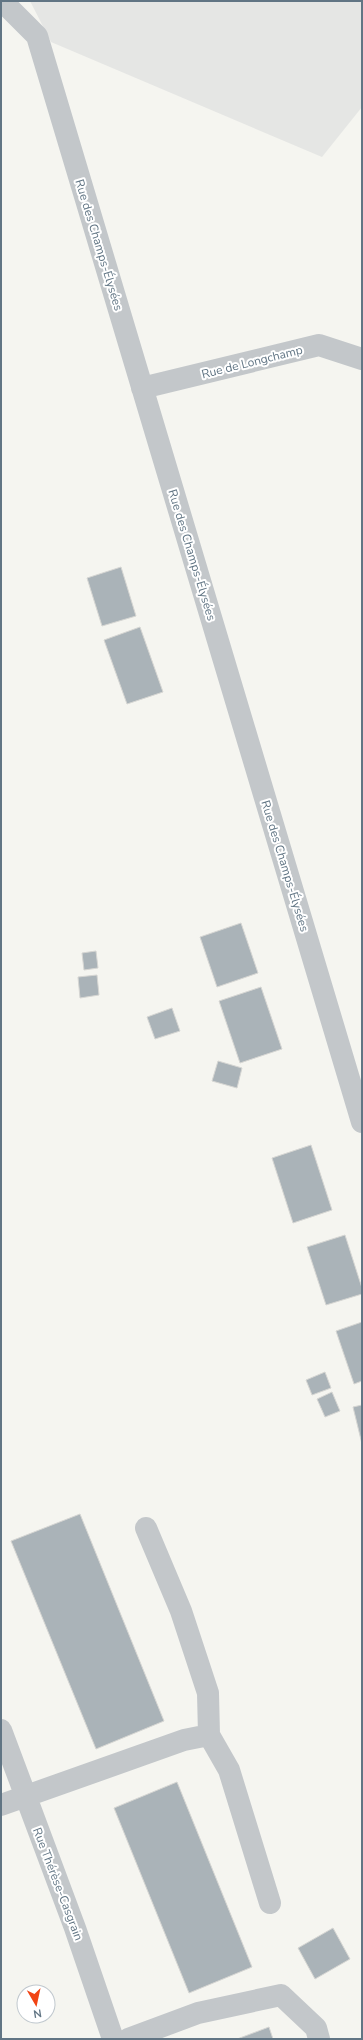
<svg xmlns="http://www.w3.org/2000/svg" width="363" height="2040" font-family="'Nunito Sans',sans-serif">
  <rect width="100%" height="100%" fill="#f5f5f0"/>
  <!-- built -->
  <path fill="#e5e6e4" d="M 30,1 L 362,1 L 362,107 L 322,157 L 51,42 Z"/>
  <!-- building -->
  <path fill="#aab3b8" stroke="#d6d6d3" d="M 121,567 L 136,616 L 102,626 L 87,578 Z
    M 140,627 L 163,692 L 127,704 L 104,640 Z
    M 241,923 L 258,973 L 217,987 L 200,937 Z
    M 96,951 L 98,968 L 84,970 L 82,953 Z
    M 97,975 L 99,995 L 80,998 L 78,977 Z
    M 261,987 L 282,1049 L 240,1063 L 219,1001 Z
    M 172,1008 L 180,1031 L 155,1039 L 147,1017 Z
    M 218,1061 L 242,1068 L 237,1088 L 212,1081 Z
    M 311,1145 L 332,1210 L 293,1223 L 272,1158 Z
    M 345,1235 L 362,1288 L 362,1294 L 326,1305 L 307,1247 Z
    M 362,1322 L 362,1381 L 354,1384 L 336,1331 Z
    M 325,1372 L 331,1388 L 312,1395 L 306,1380 Z
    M 332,1392 L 340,1411 L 325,1417 L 317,1399 Z
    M 362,1405 L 362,1444 L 353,1407 Z
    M 80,1514 L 164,1721 L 96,1749 L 11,1541 Z
    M 177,1782 L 252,1967 L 189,1993 L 114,1808 Z
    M 333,1928 L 350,1959 L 315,1979 L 298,1948 Z
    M 269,2027 L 273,2039 L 237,2039 Z"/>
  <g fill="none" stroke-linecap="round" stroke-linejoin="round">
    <!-- minor -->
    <path stroke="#c3c7ca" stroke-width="22" d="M 2,1 L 37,36 L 362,1122
      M 142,388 L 319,345 L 362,359
      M 146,1528 L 181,1611 L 208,1693 L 209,1735
      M 1,1730 L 75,1928 L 113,2039
      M 1,1805 L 184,1740 L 209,1735 L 229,1770 L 270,1903
      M 128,2039 L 198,2013 L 281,1995 L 316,2028 L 319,2039"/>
  </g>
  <g text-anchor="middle" stroke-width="4" stroke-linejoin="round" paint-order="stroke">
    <!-- street labels -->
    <g font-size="12" fill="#617584" stroke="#fff">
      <text transform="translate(99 245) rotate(73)" y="4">Rue des Champs-Élysées</text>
      <text transform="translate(252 362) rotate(-14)" y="4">Rue de Longchamp</text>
      <text transform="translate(192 555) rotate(73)" y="4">Rue des Champs-Élysées</text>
      <text transform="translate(285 866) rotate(73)" y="4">Rue des Champs-Élysées</text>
      <text transform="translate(58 1884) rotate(69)" y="4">Rue Thérèse-Casgrain</text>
    </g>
  </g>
  <!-- border -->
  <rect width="363" height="2040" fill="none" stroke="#617584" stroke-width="4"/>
  <!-- north arrow -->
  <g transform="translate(36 2004) rotate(171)"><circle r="19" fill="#ffffff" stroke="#c0c8ce"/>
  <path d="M0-3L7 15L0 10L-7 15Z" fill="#f14414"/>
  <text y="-6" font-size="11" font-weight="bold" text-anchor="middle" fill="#617584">N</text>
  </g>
</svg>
